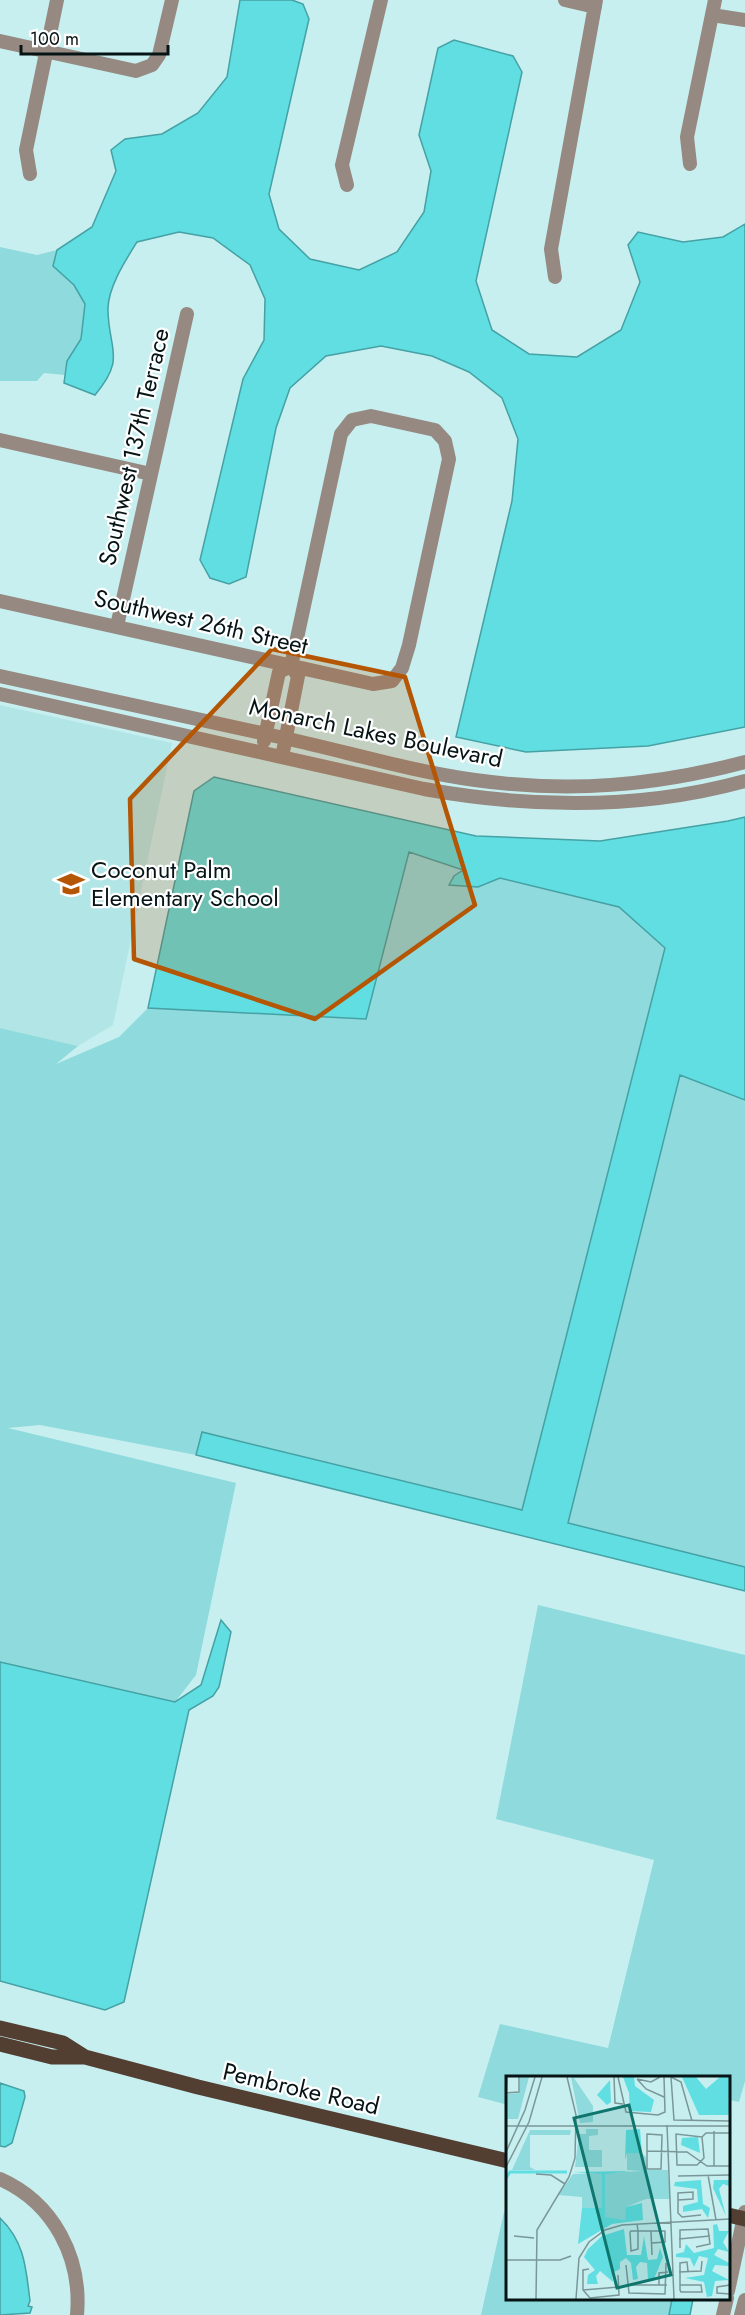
<svg xmlns="http://www.w3.org/2000/svg" width="745" height="2315" font-family="Jost,sans-serif">
  <rect width="100%" height="100%" fill="#c7eff0"/>
  <!-- built -->
  <path fill="#b2e5e6" d="M 0,705 L 172,743 L 113,1025 L 78,1046 L 0,1028 Z"/>
  <!-- green -->
  <path fill="#8fdadc" d="M 0,247 L 37,255 L 57,250 L 53,266 L 74,285 L 85,304 L 81,339 L 67,361 L 65,375 L 44,373 L 37,381 L 0,381 Z
    M 409,852 L 464,871 L 454,876 L 450,885 L 478,887 L 500,878 L 619,907 L 665,948 L 522,1510 L 202,1432 L 196,1455 L 40,1425 L 8,1428 L 236,1483 L 196,1675 L 175,1702 L 0,1662 L 0,1028 L 78,1046 L 56,1064 L 119,1037 L 148,1008 L 366,1019 Z
    M 680,1075 L 745,1100 L 745,1567 L 568,1523 Z
    M 538,1605 L 745,1655 L 745,2081 L 739,2102 L 729,2100 L 728,2078 L 508,2078 L 508,2105 L 478,2097 L 500,2024 L 608,2048 L 654,1860 L 496,1819 Z
    M 508,2209 L 508,2298 L 672,2299 L 669,2315 L 481,2315 L 504,2212 Z"/>
  <!-- water -->
  <path fill="#60dee1" stroke="#45a1a4" stroke-width="1.5" d="M 240,0 L 292,0 L 303,4 L 309,19 L 269,194 L 279,229 L 310,259 L 359,270 L 397,252 L 424,212 L 431,171 L 419,135 L 438,48 L 454,40 L 513,56 L 522,72 L 476,281 L 492,330 L 529,354 L 577,357 L 621,330 L 640,282 L 628,245 L 638,232 L 683,242 L 723,237 L 745,224 L 745,727 L 648,746 L 526,752 L 456,737 L 512,501 L 518,439 L 502,398 L 469,372 L 432,356 L 381,346 L 326,356 L 290,388 L 276,428 L 246,577 L 229,584 L 210,578 L 200,560 L 243,379 L 264,340 L 265,299 L 250,265 L 213,238 L 179,232 L 137,242 C 125,261 107,289 108,311 C 109,351 126,358 95,395 L 64,383 L 67,361 L 81,339 L 85,304 L 74,285 L 53,266 L 57,250 L 92,227 L 116,171 L 111,150 L 125,139 L 162,134 L 198,113 L 227,77 Z
    M 214,777 L 476,836 L 600,841 L 728,821 L 745,817 L 745,1100 L 680,1075 L 568,1523 L 745,1567 L 745,1591 L 196,1455 L 202,1432 L 522,1510 L 665,948 L 619,907 L 500,878 L 478,887 L 449,885 L 454,876 L 463,870 L 409,852 L 366,1019 L 148,1008 L 194,791 Z
    M 221,1620 L 231,1632 L 219,1687 L 213,1696 L 189,1710 L 124,2002 L 105,2010 L 0,1981 L 0,1662 L 175,1702 L 201,1685 Z
    M 0,2083 L 24,2091 L 25,2097 L 12,2143 L 5,2147 L 0,2146 Z
    M 0,2218 C 25,2242 26,2269 30,2301 L 28,2306 L 32,2307 L 30,2313 L 0,2315 Z
    M 672,2299 L 693,2299 L 690,2315 L 669,2315 Z"/>
  <g fill="none" stroke-linecap="round" stroke-linejoin="round">
    <!-- minor -->
    <path stroke="#968982" stroke-width="14" d="M 565,0 L 595,7
      M 712,15 L 745,20
      M 0,41 L 136,71 L 152,65 L 159,55 L 172,0
      M 690,164 L 687,137 L 715,0
      M 30,174 L 26,150 L 57,0
      M 347,185 L 342,165 L 381,0
      M 555,277 L 551,249 L 596,0
      M 0,440 L 151,474
      M 0,601 L 373,684 L 392,681 L 402,668 L 409,645 L 449,459 L 445,441 L 435,430 L 371,416 L 352,420 L 341,434 L 291,666 L 298,676 L 282,757
      M 117,626 L 187,314
      M 0,676 C 95,697 190,717 284,738 C 348,752 410,771 475,780 C 569,793 654,786 745,762
      M 0,694 L 424,789 C 530,808 640,810 745,781
      M 264,741 L 279,672 L 291,666
      M 0,2179 C 54,2203 82,2258 77,2315
      M 728,2291 L 745,2212
      M 723,2315 L 727,2298
      M 741,2315 L 745,2300"/>
    <!-- major -->
    <path stroke="#533e32" stroke-width="15" d="M 0,2028 L 63,2043 L 85,2057 L 198,2087 L 508,2161
      M 0,2044 L 52,2057 L 85,2057
      M 728,2215 L 745,2219"/>
  </g>
  <!-- marked area -->
  <path fill="#b45604" fill-opacity="0.2" stroke="#b45604" stroke-width="4.5" stroke-linejoin="round" d="M 272,649 L 405,677 L 475,905 L 315,1019 L 134,959 L 130,799 Z"/>
  <!-- icons -->
  <defs>
    <symbol id="school-bare" viewBox="-9 -9 18 18"><path d="M0-5L7-2L0 1L-7-2ZM-4 1L0 2.5L4 1V4Q0 6-4 4Z" fill="#b45604" stroke="#fff" stroke-width="2.5" paint-order="stroke"/></symbol>
  </defs>
  <g fill-rule="evenodd">
    <use href="#school-bare" x="52" y="865" width="38" height="38"/>
  </g>
  <g text-anchor="middle" stroke-width="4.5" stroke-linejoin="round" paint-order="stroke">
    <!-- street labels -->
    <g font-size="24" fill="#061415" stroke="#fff">
      <text transform="translate(134 447) rotate(-77)" y="8">Southwest 137th Terrace</text>
      <text transform="translate(201 622) rotate(13)" y="8">Southwest 26th Street</text>
      <text transform="translate(376 733) rotate(12)" y="8">Monarch Lakes Boulevard</text>
      <text transform="translate(301 2089) rotate(13)" y="8">Pembroke Road</text>
    </g>
    <!-- poi labels -->
    <g font-size="24" fill="#061415" stroke="#fff" text-anchor="start">
      <text x="91" y="878">Coconut Palm<tspan x="91" dy="28">Elementary School</tspan></text>
    </g>
  </g>
  <!-- overview -->
  <g transform="translate(506 2076)">
    <rect width="224" height="224" fill="#c7eff0"/>
    <path d="M 14,1 L 23,1 L 12,43 L 0,43 L 0,22 L 2,18 L 14,17 ZM 65,1 L 105,1 L 68,2 L 87,30 L 87,46 L 74,47 ZM 80,53 L 92,53 L 92,59 L 83,60 L 83,74 L 96,74 L 96,91 L 69,91 L 73,58 L 80,58 ZM 24,54 L 65,54 L 64,59 L 24,59 L 24,91 L 29,94 L 6,94 ZM 121,77 L 135,77 L 140,81 L 141,94 L 162,94 L 164,123 L 140,123 L 120,131 L 120,144 L 103,143 L 99,141 L 99,97 L 136,95 L 121,94 ZM 96,97 L 96,132 L 76,132 L 76,121 L 52,119 L 67,98 Z" fill="#8fdadc"/>
    <path d="M 117,1 L 128,1 L 129,10 L 148,24 L 145,36 L 124,35 L 123,17 ZM 176,1 L 190,1 L 200,13 L 214,1 L 223,1 L 223,39 L 193,39 ZM 104,4 L 105,26 L 101,29 L 91,19 ZM 134,53 L 136,77 L 121,77 L 119,84 L 120,54 ZM 192,61 L 194,77 L 175,69 L 176,62 ZM 124,95 L 99,98 L 99,141 L 119,144 L 120,131 L 136,127 L 137,144 L 106,148 L 72,168 L 76,132 L 96,132 L 96,98 L 67,96 ZM 195,104 L 197,128 L 204,132 L 202,142 L 196,133 L 177,136 L 177,130 L 192,126 L 191,113 L 168,110 L 169,106 ZM 208,104 L 223,104 L 223,110 L 217,108 L 213,113 L 220,140 L 207,112 ZM 211,148 L 213,155 L 223,155 L 217,166 L 223,176 L 212,173 L 208,179 L 223,187 L 223,190 L 209,189 L 206,195 L 223,204 L 209,205 L 206,220 L 201,221 L 198,206 L 179,202 L 198,199 L 202,182 L 193,180 L 188,191 L 184,182 L 170,181 L 170,178 L 178,176 L 180,168 L 188,177 L 208,172 L 207,149 ZM 118,153 L 121,179 L 135,179 L 138,160 L 142,184 L 151,183 L 154,172 L 157,181 L 148,203 L 142,203 L 141,187 L 134,186 L 130,191 L 132,203 L 127,204 L 125,187 L 120,182 L 114,186 L 114,193 L 106,197 L 107,206 L 94,195 L 90,200 L 92,208 L 81,208 L 82,199 L 89,194 L 78,181 L 82,173 L 96,160 Z" fill="#60dee1"/>
    <path fill="none" stroke="#60dee1" stroke-width="3" d="M 0,102 L 4,96 L 61,96"/>
    <path fill="none" stroke="#7a9798" stroke-width="1.5" d="M 108,1 L 109,27 L 117,28M 112,1 L 120,36 L 152,39 L 159,36 L 158,1M 165,1 L 168,44 L 224,45M 165,1 L 175,6 L 186,45M 131,3 L 140,13 L 158,21M 131,3 L 145,6 L 154,1M 0,17 L 13,16 L 13,1M 0,23 L 1,1M 161,49 L 168,223M 0,50 L 224,50M 208,55 L 208,90M 141,58 L 156,59 L 155,93 L 141,93 ZM 196,61 L 198,82 L 191,89 L 171,89 L 170,58 L 196,61 L 200,57 L 224,57M 141,75 L 181,76 L 201,90 L 224,90M 0,76 L 19,34 L 29,1M 0,91 L 23,46 L 36,1M 30,98 L 45,99 L 59,108M 202,99 L 210,144M 172,100 L 224,99M 172,124 L 187,123 L 187,116 L 172,117 L 172,137 L 176,141 L 195,139M 131,148 L 132,155 L 132,173 L 125,175 L 124,156 L 125,155 L 159,155 L 159,166 L 146,167M 145,155 L 146,179M 8,160 L 28,162M 173,163 L 204,160M 174,172 L 174,154 L 202,153 L 204,168 L 190,171M 0,184 L 23,184M 21,184 L 54,184 L 65,180M 120,189 L 123,217 L 159,218 L 160,187M 83,193 L 77,194 L 77,214 L 84,222 L 113,219 L 112,199M 173,196 L 195,195 L 196,185M 122,209 L 161,209M 153,209 L 153,197 L 162,196M 174,209 L 195,209 L 196,216 L 175,216 L 174,214 L 174,187 L 181,186 L 182,195M 224,209 L 211,211 L 211,217 L 224,218M 77,214 L 113,211M 30,223 L 31,154 L 63,101 L 69,82 L 70,39 L 61,1M 70,223 L 73,182 L 83,166 L 99,154 L 116,149 L 224,143"/>
    <path fill="#0f766e" fill-opacity="0.15" stroke="#0f766e" stroke-width="3" d="M 123,29 L 165,199 L 111,212 L 68,42 Z"/>
    <rect width="224" height="224" fill="none" stroke="#061415" stroke-width="3"/>
  </g>
  <!-- scale -->
  <path d="M21 45v9h147v-9" fill="none" stroke="#061415" stroke-width="3"/>
  <text x="30" y="45" font-size="18" fill="#061415" stroke="#ffffff" stroke-width="4.5" paint-order="stroke">100 m</text>
</svg>
